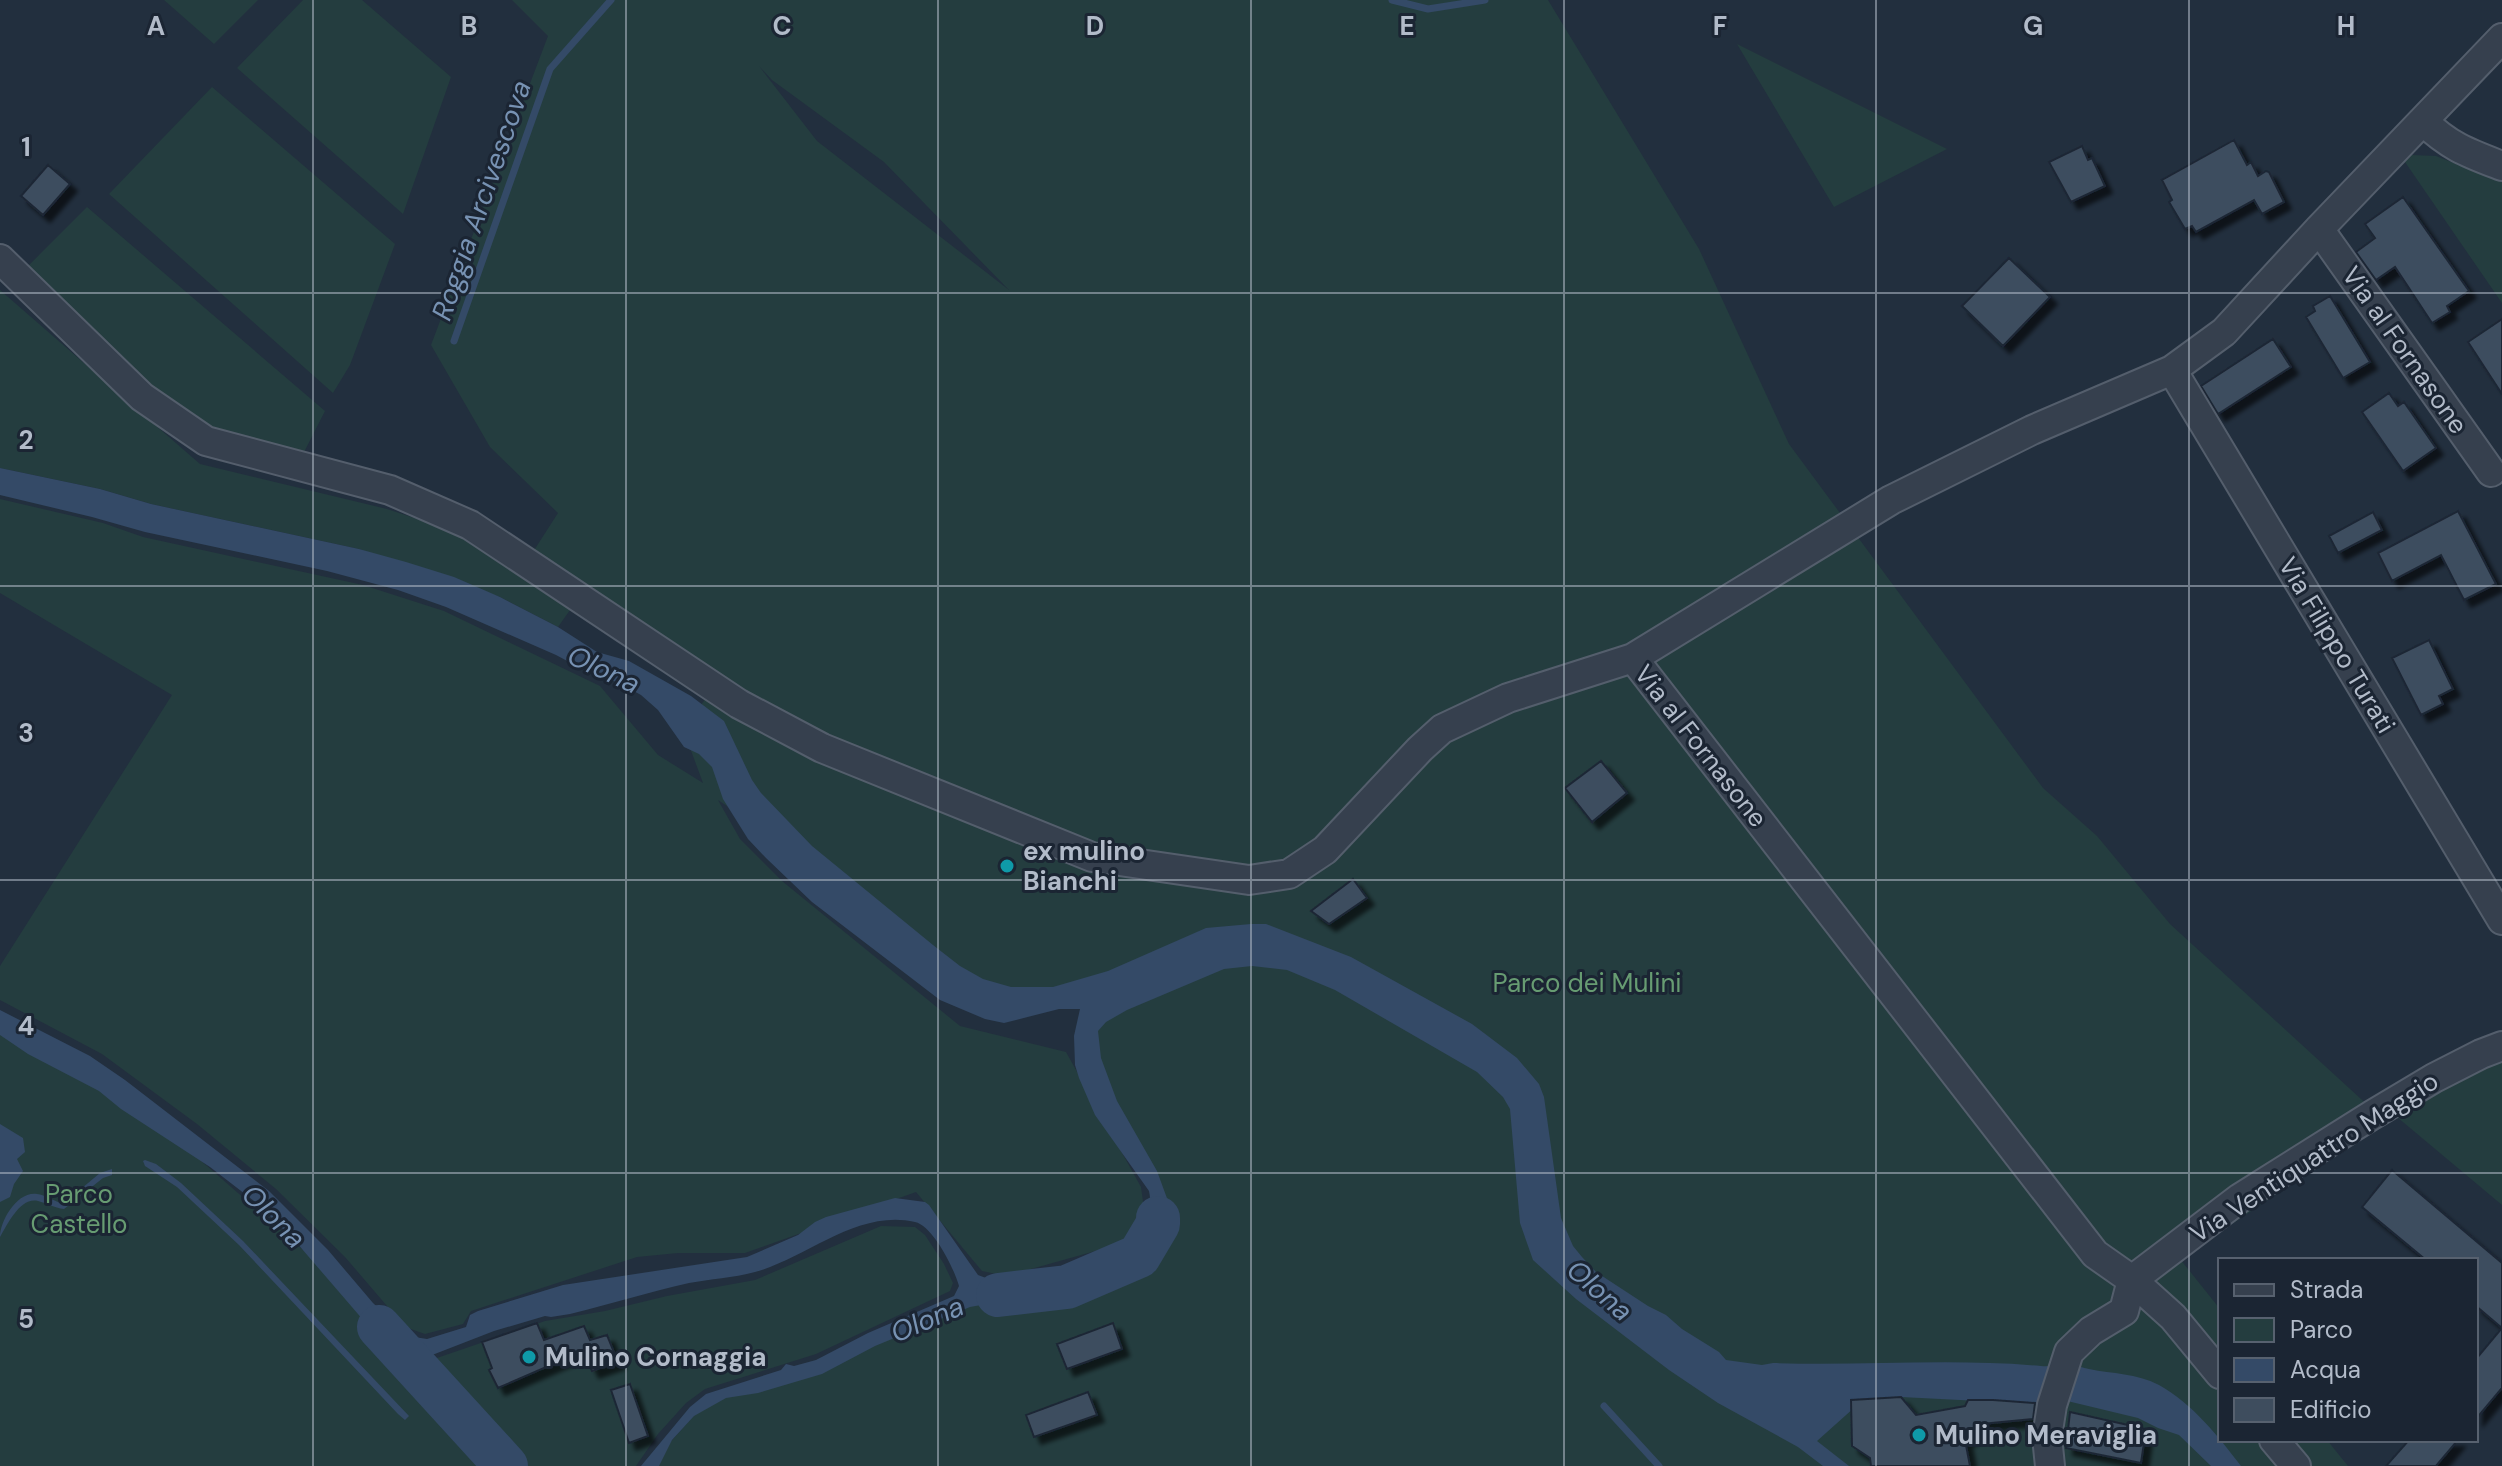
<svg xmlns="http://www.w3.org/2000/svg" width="2502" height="1466" font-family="'DM Sans',sans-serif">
  <defs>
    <filter id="shadow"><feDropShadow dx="7" dy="7" stdDeviation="2" flood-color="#0009"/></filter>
  </defs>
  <rect width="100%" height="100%" fill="#222f3e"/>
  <!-- green -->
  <path fill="#243d3f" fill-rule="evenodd" d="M 164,0 L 258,0 L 214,44 Z
    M 303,0 L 362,0 L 451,77 L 403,214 L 237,68 Z
    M 512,0 L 1548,0 L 1699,249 L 1789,444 L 2043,788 L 2097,836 L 2170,924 L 2385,1121 L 2180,1259 L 2220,1309 L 2220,1440 L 2327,1440 L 2348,1466 L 649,1466 L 707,1401 L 757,1387 L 980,1285 L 1058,1278 L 1106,1262 L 1149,1226 L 1155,1198 L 1089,1067 L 1087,1006 L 935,992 L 818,867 L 718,800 L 740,839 L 782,881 L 960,1026 L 1066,1052 L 1141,1187 L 1145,1216 L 1124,1243 L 1006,1276 L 982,1271 L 916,1192 L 745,1253 L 678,1253 L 637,1257 L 471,1311 L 463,1324 L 425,1334 L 405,1327 L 345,1257 L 276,1189 L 197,1124 L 102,1054 L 0,1000 L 0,966 L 172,695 L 0,593 L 0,499 L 103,523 L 143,537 L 363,585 L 444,611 L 600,686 L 658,755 L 703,783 L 683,729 L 718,682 L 531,555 L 558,513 L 490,447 L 431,345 L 548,36 ZM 759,66 L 772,80 L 884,162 L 1009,290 L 817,141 Z
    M 1737,44 L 1947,149 L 1834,207 Z
    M 212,87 L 395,244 L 350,365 L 333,393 L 109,194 Z
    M 2412,155 L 2436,156 L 2502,182 L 2502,303 L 2405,162 Z
    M 87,207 L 325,411 L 301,458 L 214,431 L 151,391 L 26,268 Z
    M 0,290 L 200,464 L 387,509 L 460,533 L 575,603 L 558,627 L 500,597 L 359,549 L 151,504 L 100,489 L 0,468 Z
    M 0,1020 L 191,1152 L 397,1332 L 427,1368 L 431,1360 L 545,1321 L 605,1311 L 667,1296 L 755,1280 L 881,1226 L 915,1227 L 925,1235 L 944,1264 L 953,1283 L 950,1291 L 816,1354 L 705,1389 L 686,1403 L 658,1434 L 636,1466 L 519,1466 L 460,1406 L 495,1449 L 516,1466 L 0,1466 Z
    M 2502,1046 L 2502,1205 L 2385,1107 Z"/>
  <!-- water -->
  <path fill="#344a67" d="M 0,468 L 100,489 L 151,504 L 359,549 L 406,562 L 454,577 L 500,597 L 558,627 L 597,652 L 629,661 L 691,696 L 724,721 L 752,780 L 761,793 L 812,846 L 933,945 L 960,966 L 983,979 L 1011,987 L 1053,987 L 1108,971 L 1206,928 L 1251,924 L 1266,924 L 1351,957 L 1472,1024 L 1517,1058 L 1539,1084 L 1544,1097 L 1561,1218 L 1573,1246 L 1582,1257 L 1596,1272 L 1648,1306 L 1666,1315 L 1682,1329 L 1719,1352 L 1726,1360 L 1762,1365 L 1773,1363 C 1862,1366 1952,1358 2041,1366 C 2051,1367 2061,1364 2071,1365 C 2077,1365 2083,1368 2089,1369 C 2113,1374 2136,1373 2159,1385 C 2193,1404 2218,1436 2241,1466 L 2211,1466 L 2179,1435 L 2158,1428 L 2138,1418 L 2059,1399 L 2046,1398 L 2038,1404 L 1901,1397 L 1860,1400 L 1855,1407 L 1817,1441 L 1849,1466 L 1823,1466 L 1798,1447 L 1718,1403 L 1669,1370 L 1576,1299 L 1533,1260 L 1520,1223 L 1510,1109 L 1503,1097 L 1477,1072 L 1335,990 L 1287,970 L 1252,966 L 1224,969 L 1127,1010 L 1106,1022 L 1098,1031 L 1101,1058 L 1117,1101 L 1157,1171 L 1168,1201 L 1170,1219 L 1169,1229 L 1165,1237 L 1131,1260 L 1072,1283 L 1031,1296 L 970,1307 L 875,1346 L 822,1374 L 758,1393 L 726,1398 L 694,1416 L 672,1440 L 659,1466 L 641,1466 L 690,1407 L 706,1394 L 781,1370 L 786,1364 L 794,1366 L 816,1360 L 868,1333 L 954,1296 L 959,1286 C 954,1268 933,1226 915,1222 C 857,1209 807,1258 755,1272 C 733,1278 710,1279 689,1283 C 649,1292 610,1304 570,1314 L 551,1317 L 545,1316 L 494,1331 L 427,1357 L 424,1361 L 426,1365 L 413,1373 L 364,1321 L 296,1242 L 258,1204 L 210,1167 L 121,1109 L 99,1091 L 28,1054 L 0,1035 L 0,1010 L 90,1056 L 125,1080 L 269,1191 L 328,1250 L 373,1303 L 408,1336 L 427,1339 L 466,1327 L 470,1315 L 478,1311 L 563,1285 L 747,1257 L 798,1235 L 815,1222 L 826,1217 L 895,1198 L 925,1202 L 929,1205 L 978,1275 L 999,1283 L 1027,1281 L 1126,1246 C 1146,1232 1154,1216 1149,1191 L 1095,1115 L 1079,1078 L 1075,1065 L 1074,1036 L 1080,1009 L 1059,1009 L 1004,1023 L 985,1019 L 940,1000 L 812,902 L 766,858 L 748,839 L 723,799 L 712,767 L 699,754 L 684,747 L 658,710 L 641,695 L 619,683 L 588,672 L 556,655 L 446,607 L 398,590 L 327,571 L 145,532 L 92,517 L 0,495 Z
    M 0,1124 L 23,1138 L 25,1152 L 17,1159 L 23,1171 L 14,1184 L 10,1197 L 0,1202 Z
    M 145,1160 L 156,1164 L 181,1183 L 243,1241 L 409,1416 L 405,1420 L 398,1414 L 239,1245 L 177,1187 L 145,1166 L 143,1161 Z
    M 112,1169 L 112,1175 L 103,1178 L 64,1209 C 54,1208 47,1203 38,1201 C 20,1197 8,1224 0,1237 C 0,1221 17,1191 37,1194 C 45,1195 54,1201 63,1204 L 100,1173 Z
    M 447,1394 L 512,1466 L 491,1466 L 435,1404 Z"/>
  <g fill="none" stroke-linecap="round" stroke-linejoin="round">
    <!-- stream -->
    <path stroke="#344a67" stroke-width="7" d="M 1392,0 L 1428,9 L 1485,0
      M 454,341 L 550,69 L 611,0
      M 1604,1406 L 1659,1466"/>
    <!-- river -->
    <path stroke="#344a67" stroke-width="44" d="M 998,1295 L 1067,1287 L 1139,1256 L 1158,1224 L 1158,1218
      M 379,1327 L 506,1466"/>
  </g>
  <!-- building -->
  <path fill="#3e4d5e" stroke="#1d2735" stroke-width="2" filter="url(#shadow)" d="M 2234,140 L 2247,165 L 2251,162 L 2258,176 L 2266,171 L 2269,172 L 2284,202 L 2262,214 L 2254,200 L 2196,232 L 2192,226 L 2185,229 L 2169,202 L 2172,200 L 2162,180 Z
    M 2082,146 L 2088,160 L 2092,158 L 2105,186 L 2071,202 L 2049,162 Z
    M 48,165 L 70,184 L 43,215 L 21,196 Z
    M 2403,197 L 2469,291 L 2447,306 L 2450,312 L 2432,323 L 2395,267 L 2376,280 L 2356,252 L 2375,238 L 2365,224 Z
    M 2009,258 L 2050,297 L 2003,346 L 1962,306 Z
    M 2330,296 L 2370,362 L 2343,378 L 2306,317 L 2315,311 L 2313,306 Z
    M 2502,319 L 2502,394 L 2468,342 Z
    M 2273,339 L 2291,367 L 2218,414 L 2201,386 Z
    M 2389,393 L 2398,406 L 2404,402 L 2436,448 L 2403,471 L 2362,412 Z
    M 2458,511 L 2496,584 L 2464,600 L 2441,555 L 2392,581 L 2378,553 Z
    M 2373,512 L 2382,530 L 2338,553 L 2329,536 Z
    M 2429,640 L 2453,689 L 2439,696 L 2443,704 L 2421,715 L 2392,658 Z
    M 1601,761 L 1627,793 L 1592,822 L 1565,788 Z
    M 1353,879 L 1367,898 L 1329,924 L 1311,911 Z
    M 2392,1170 L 2502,1263 L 2502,1388 L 2476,1419 L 2476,1359 L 2502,1328 L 2476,1306 L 2476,1260 L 2426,1260 L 2362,1207 Z
    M 537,1323 L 544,1340 L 584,1326 L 590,1340 L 607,1335 L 618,1362 L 592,1371 L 583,1351 L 498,1388 L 489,1370 L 492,1368 L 482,1342 Z
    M 1113,1323 L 1122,1349 L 1067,1369 L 1057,1344 Z
    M 630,1384 L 648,1436 L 629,1443 L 611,1390 Z
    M 1088,1392 L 1097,1415 L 1034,1437 L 1026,1415 Z
    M 1901,1397 L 1916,1415 L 1965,1406 L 1968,1400 L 1993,1400 L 2035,1403 L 2033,1419 L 1982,1424 L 1983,1431 L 1965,1440 L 1970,1466 L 1871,1466 L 1870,1458 L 1852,1446 L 1851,1400 Z
    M 2070,1412 L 2146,1429 L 2141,1463 L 2066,1448 Z
    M 2409,1440 L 2458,1440 L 2436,1466 L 2386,1466 Z"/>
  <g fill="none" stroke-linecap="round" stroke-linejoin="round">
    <defs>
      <path id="minor" d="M 2423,121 C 2450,147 2468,153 2502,166
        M 2319,229 L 2491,472
        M 0,259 L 142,397 L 206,441 L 390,490 L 470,525 L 739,704 L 822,748 L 1092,857 L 1249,880 L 1289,874 L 1325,850 L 1420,749 L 1442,729 L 1508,698 L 1633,658 L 1891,500 L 2032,430 L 2172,370 L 2224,332 L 2319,229 L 2502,38
        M 2172,370 L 2502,920
        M 1633,658 L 2095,1254 L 2132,1280 L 2173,1317 L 2220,1374
        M 2132,1280 L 2240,1198 L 2372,1115 L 2434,1078 L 2481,1054 L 2502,1046
        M 2274,1440 L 2296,1466
        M 2050,1466 L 2047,1437 L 2052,1405 L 2069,1352 L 2091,1331 L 2124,1311 L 2132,1280"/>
    </defs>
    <!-- minor casing -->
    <use href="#minor" stroke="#545e6c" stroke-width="32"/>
    <!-- minor -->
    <use href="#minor" stroke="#36404e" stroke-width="28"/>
  </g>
  <!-- grid -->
  <path fill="none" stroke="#b2bbc9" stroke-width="2" stroke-opacity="0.55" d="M 313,0 L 313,1466M 626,0 L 626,1466M 938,0 L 938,1466M 1251,0 L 1251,1466M 1564,0 L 1564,1466M 1876,0 L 1876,1466M 2189,0 L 2189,1466M 0,293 L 2502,293M 0,586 L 2502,586M 0,880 L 2502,880M 0,1173 L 2502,1173"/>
  <!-- markers -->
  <g fill="#0f9aa8" stroke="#1b2533" stroke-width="3">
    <circle cx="1007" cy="866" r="8"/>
    <circle cx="529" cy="1357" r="8"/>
    <circle cx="1919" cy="1435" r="8"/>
  </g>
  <g text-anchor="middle" stroke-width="6" stroke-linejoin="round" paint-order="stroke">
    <!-- street labels -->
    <g font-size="26" fill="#b2bbc9" stroke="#1b2533">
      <text transform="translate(2405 350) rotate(55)" y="9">Via al Fornasone</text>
      <text transform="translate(2337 645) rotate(59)" y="9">Via Filippo Turati</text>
      <text transform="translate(1701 746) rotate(52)" y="9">Via al Fornasone</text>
      <text transform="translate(2314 1157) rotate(-33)" y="9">Via Ventiquattro Maggio</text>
    </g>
    <!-- poi labels -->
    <g font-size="26" font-weight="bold" fill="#b2bbc9" stroke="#1b2533" text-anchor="start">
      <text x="1023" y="860">ex mulino<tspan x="1023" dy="30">Bianchi</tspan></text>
      <text x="545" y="1366">Mulino Cornaggia</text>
      <text x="1935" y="1444">Mulino Meraviglia</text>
    </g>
    <!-- park labels -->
    <g font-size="26" fill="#679c72" stroke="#1b2533">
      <text x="1587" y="992">Parco dei Mulini</text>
      <text x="79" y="1203">Parco<tspan x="79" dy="30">Castello</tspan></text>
    </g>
    <!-- water labels -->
    <g font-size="28" font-style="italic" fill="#7792b3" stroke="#1b2533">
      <text transform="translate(481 200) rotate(-71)" y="10">Roggia Arcivescova</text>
      <text transform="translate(604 669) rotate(25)" y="10">Olona</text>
      <text transform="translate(274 1216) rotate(45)" y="10">Olona</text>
      <text transform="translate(1600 1290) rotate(41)" y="10">Olona</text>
      <text transform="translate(927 1319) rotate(-23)" y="10">Olona</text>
    </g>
  </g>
  <g font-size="26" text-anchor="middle" font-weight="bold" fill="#b2bbc9" stroke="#1b2533" stroke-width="6" stroke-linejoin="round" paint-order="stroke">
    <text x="156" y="35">A</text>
    <text x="469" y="35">B</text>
    <text x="782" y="35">C</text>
    <text x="1095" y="35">D</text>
    <text x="1407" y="35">E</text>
    <text x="1720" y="35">F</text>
    <text x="2033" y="35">G</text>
    <text x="2346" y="35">H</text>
    <text x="26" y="156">1</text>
    <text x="26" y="449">2</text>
    <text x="26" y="742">3</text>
    <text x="26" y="1035">4</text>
    <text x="26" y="1328">5</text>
  </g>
  <!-- legend -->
  <rect x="2218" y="1258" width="260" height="184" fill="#1b2533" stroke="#57616f" stroke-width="2"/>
  <rect x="2234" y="1284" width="40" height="12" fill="#36404e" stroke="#57616f" stroke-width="2"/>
  <text x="2290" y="1298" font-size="24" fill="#b2bbc9">Strada</text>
  <rect x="2234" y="1318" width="40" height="24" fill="#243d3f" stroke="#57616f" stroke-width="2"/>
  <text x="2290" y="1338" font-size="24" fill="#b2bbc9">Parco</text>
  <rect x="2234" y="1358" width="40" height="24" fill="#344a67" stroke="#57616f" stroke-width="2"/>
  <text x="2290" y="1378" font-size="24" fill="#b2bbc9">Acqua</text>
  <rect x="2234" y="1398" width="40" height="24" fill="#3e4d5e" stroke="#57616f" stroke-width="2"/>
  <text x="2290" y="1418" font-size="24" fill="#b2bbc9">Edificio</text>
</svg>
